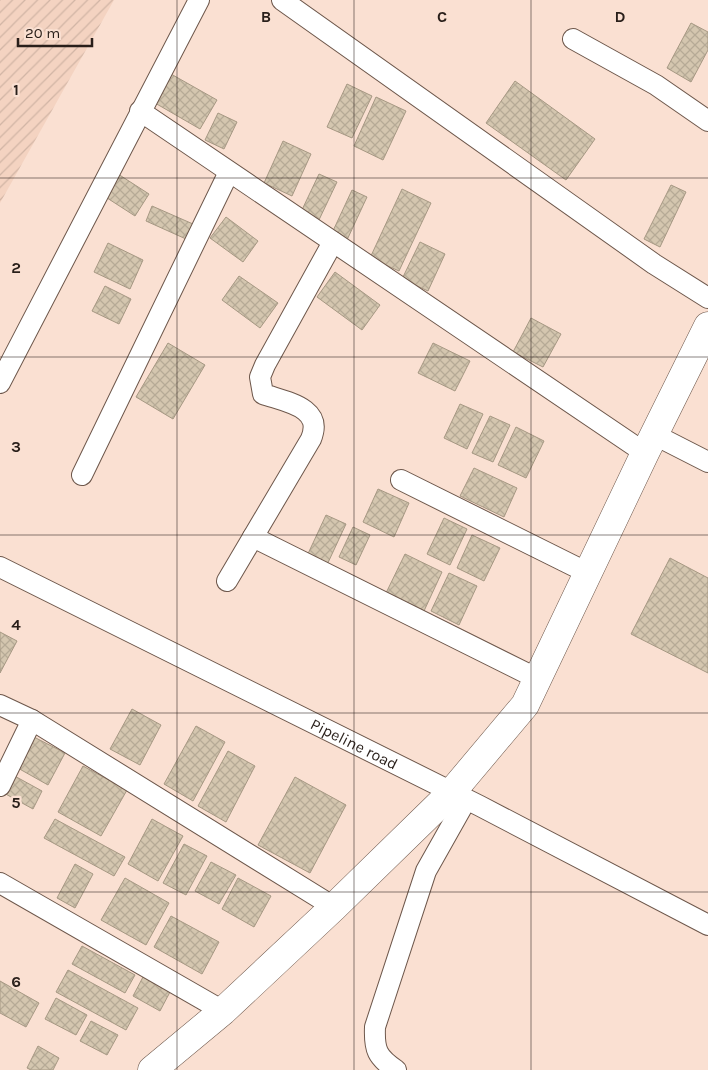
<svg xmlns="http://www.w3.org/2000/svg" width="708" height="1070" font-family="Karla,sans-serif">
  <defs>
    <pattern id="industrial-furrows" width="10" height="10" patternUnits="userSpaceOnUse" patternTransform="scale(1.25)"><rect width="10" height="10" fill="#f4d3c1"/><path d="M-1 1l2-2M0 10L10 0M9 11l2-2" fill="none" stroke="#d1b5a5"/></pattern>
    <pattern id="building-cross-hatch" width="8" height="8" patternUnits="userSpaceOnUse" patternTransform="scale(1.25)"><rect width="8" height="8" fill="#d4c6af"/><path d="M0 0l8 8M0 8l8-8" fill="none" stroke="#b6aa96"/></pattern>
  </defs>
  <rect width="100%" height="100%" fill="#fae0d2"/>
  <!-- industrial -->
  <path fill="url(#industrial-furrows)" d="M 0,0 L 114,0 L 0,203 Z"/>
  <!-- building -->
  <path fill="url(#building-cross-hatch)" stroke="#a69883" d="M 691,23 L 708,32 L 708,50 L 691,82 L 667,68 Z
    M 171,74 L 217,100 L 200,129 L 155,103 Z
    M 515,81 L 595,139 L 566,180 L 486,123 Z
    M 347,84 L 372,96 L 352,138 L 327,127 Z
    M 376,97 L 406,111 L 383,160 L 354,146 Z
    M 218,113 L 237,122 L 224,149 L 205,140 Z
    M 283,141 L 311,154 L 292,196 L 264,183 Z
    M 118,174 L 149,194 L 135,216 L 104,196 Z
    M 319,174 L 337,182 L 318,222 L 300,214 Z
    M 671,185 L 686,192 L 660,247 L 644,239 Z
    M 402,189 L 431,203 L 399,271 L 370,258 Z
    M 352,190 L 367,197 L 347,240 L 332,233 Z
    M 152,206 L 193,224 L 186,239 L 146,221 Z
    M 226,217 L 258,241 L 243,262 L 210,238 Z
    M 420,242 L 445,254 L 428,291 L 402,279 Z
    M 108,243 L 143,260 L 130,289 L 94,272 Z
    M 335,272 L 380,305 L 362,330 L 317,297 Z
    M 239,276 L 278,303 L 260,328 L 222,300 Z
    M 105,286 L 131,299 L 119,324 L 92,311 Z
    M 531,318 L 561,334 L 543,367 L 513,352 Z
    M 168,343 L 205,365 L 173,419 L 136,397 Z
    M 433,343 L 470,361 L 455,391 L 418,373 Z
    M 460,404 L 483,414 L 467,449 L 444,438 Z
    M 490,416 L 510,425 L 493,462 L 472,453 Z
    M 516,427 L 544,441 L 526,478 L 498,465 Z
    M 474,468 L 517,488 L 504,517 L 460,496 Z
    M 378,489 L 409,503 L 394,537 L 363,522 Z
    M 326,515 L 346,524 L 326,567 L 306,558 Z
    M 444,518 L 467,529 L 450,565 L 427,554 Z
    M 353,527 L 370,535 L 356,565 L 339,557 Z
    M 472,535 L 500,548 L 484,581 L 457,568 Z
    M 405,554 L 442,572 L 424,611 L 386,593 Z
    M 670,558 L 708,578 L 708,673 L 631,634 Z
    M 449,573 L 477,586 L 459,625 L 431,611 Z
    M 0,632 L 17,641 L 0,673 Z
    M 132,709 L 161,725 L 140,765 L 110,749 Z
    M 196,726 L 225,742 L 193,801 L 164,784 Z
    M 32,736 L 65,753 L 48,785 L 16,767 Z
    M 228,751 L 255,766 L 226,822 L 198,806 Z
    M 83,766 L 127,790 L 101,836 L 58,812 Z
    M 11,774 L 42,791 L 33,809 L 2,792 Z
    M 295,777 L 346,805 L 310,873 L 258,845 Z
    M 55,819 L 125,857 L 114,876 L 44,838 Z
    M 152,819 L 183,836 L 158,881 L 128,864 Z
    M 184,844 L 207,856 L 186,895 L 163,883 Z
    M 211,862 L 236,875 L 219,904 L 195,891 Z
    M 75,864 L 93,874 L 75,908 L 57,898 Z
    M 125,878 L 169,903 L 146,945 L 101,920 Z
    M 238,878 L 271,896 L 254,927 L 222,909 Z
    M 171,916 L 219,942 L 202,974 L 154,947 Z
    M 82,946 L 135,975 L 125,993 L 72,964 Z
    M 68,970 L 138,1008 L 126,1030 L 56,992 Z
    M 143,977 L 170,992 L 160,1011 L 133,996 Z
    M 0,981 L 39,1003 L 26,1027 L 0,1013 Z
    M 56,998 L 87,1015 L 76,1035 L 45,1019 Z
    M 91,1021 L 118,1035 L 107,1055 L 80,1041 Z
    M 38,1046 L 59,1058 L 53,1070 L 31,1070 L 27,1068 Z"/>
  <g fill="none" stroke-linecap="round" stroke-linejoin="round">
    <defs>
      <g id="street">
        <path d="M 282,0 L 654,264 L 708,298"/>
        <path d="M 573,39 L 656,85 L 708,121"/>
        <path d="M 140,111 L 645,453"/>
        <path d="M 0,383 L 199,0"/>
        <path d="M 655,435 L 708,462"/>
        <path d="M 82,475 L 229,172"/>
        <path d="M 401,480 L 588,573"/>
        <path d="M 253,537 L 538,679"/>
        <path id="s1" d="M 0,567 L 480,806 L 708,925"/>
        <path d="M 227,581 L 311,439 C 324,407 286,402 263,394 L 260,377 L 265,365 L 333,242"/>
        <path d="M 0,705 L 32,720 L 334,907"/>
        <path d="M 0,786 L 32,720"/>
        <path d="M 0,883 L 223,1011"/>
        <path d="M 396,1070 C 377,1057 374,1050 375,1027 L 426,871 L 466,800"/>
      </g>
      <path id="secondary" d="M 152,1070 L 223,1011 L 334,907 L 451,793 L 525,705 L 645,453 L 708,326"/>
    </defs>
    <!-- street casing -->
    <use href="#street" stroke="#6d574b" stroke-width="22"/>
    <!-- secondary casing -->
    <use href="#secondary" stroke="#6d574b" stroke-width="29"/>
    <!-- street -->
    <use href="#street" stroke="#fff" stroke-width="20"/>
    <!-- secondary -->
    <use href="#secondary" stroke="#fff" stroke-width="28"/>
  </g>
  <!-- grid -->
  <path fill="none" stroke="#291f1a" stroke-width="1" stroke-opacity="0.55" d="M 177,0 L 177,1070M 354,0 L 354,1070M 531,0 L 531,1070M 0,178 L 708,178M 0,357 L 708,357M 0,535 L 708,535M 0,713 L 708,713M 0,892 L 708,892"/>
  <g text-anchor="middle" stroke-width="4.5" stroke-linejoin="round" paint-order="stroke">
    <!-- street labels -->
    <g font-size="16" fill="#291f1a" stroke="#fae0d2">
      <text dy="6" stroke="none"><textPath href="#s1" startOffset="396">Pipeline road</textPath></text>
    </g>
  </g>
  <g font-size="16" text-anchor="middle" font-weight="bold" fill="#291f1a" stroke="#fae0d2" stroke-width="4.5" stroke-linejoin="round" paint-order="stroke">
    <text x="266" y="22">B</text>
    <text x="442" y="22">C</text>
    <text x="620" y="22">D</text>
    <text x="16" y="95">1</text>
    <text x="16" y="273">2</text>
    <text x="16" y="452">3</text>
    <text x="16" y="630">4</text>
    <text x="16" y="808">5</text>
    <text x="16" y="987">6</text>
  </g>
  <!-- scale -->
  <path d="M18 38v8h74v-8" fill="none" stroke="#291f1a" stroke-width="2.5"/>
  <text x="25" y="38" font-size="15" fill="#291f1a" stroke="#fae0d2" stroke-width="4" paint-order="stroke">20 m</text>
</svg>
